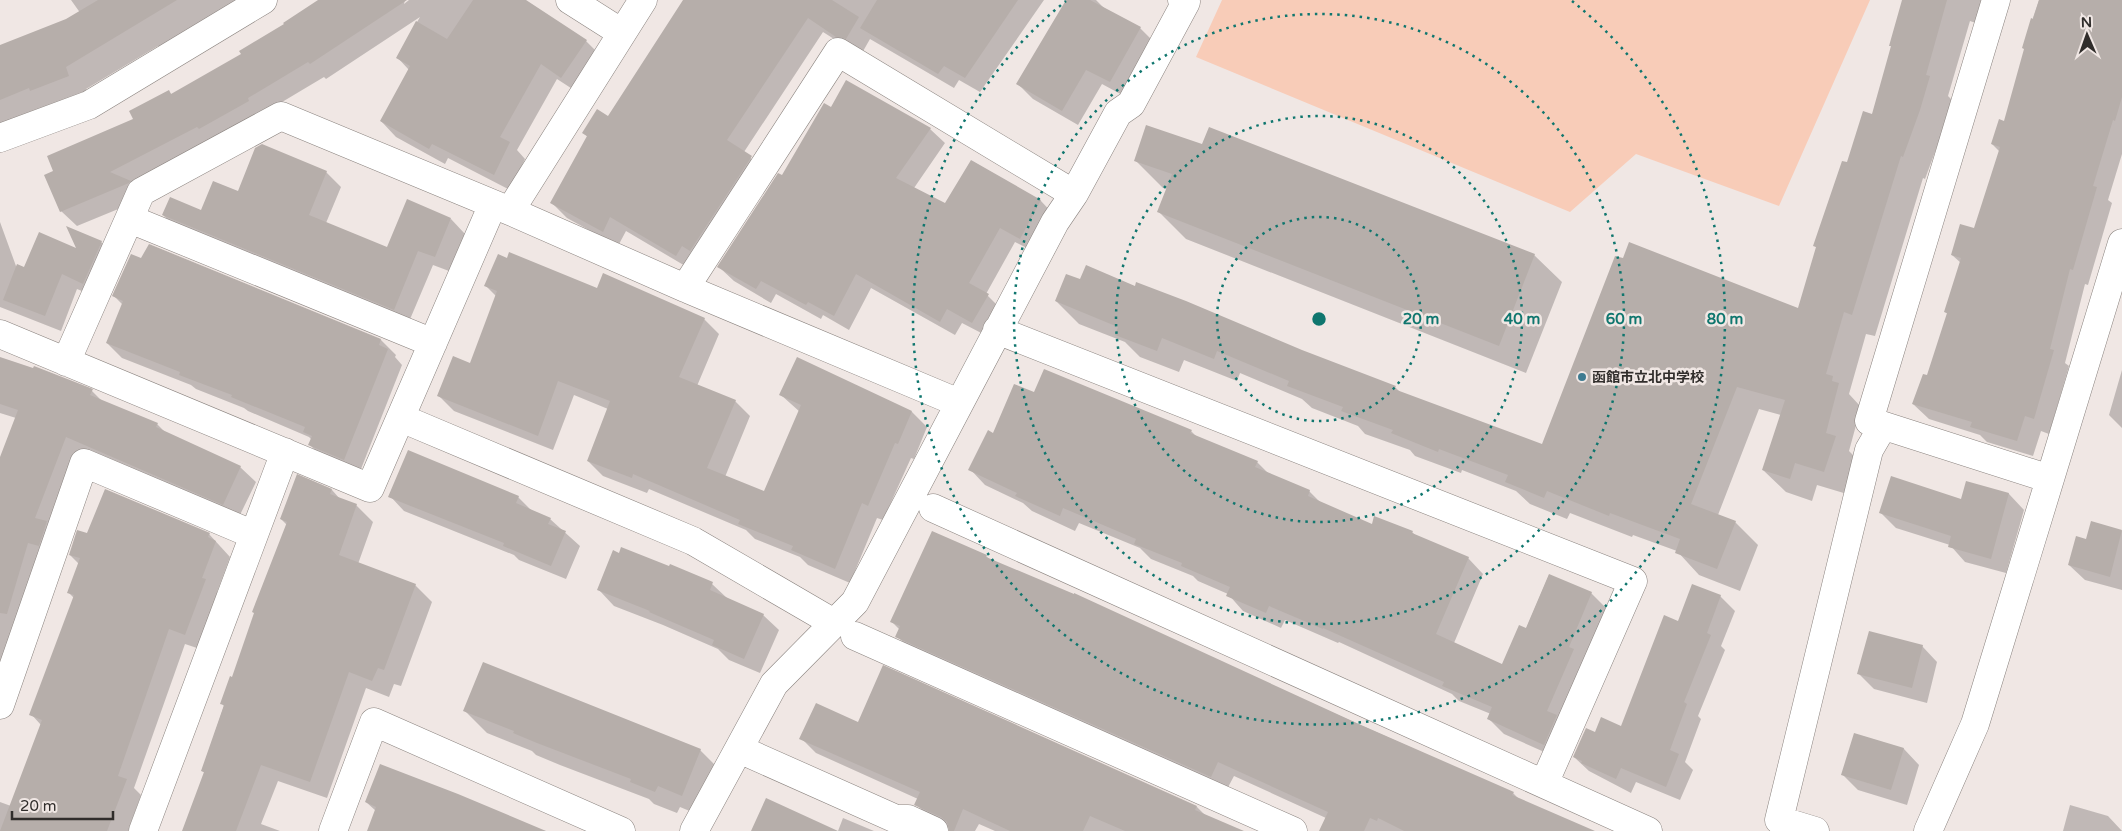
<svg xmlns="http://www.w3.org/2000/svg" width="2122" height="831" font-family="'Varela Round','Noto Sans JP',sans-serif">
  <rect width="100%" height="100%" fill="#f0e7e4"/>
  <!-- green -->
  <path fill="#f8ccb8" d="M 1222,0 L 1870,0 L 1779,206 L 1636,154 L 1570,212 L 1196,57 Z"/>
  <!-- shadow -->
  <path fill="#0003" d="M 71,0 L 243,0 L 161,49 L 158,46 L 86,89 L 90,97 L 0,131 L 0,53 L 81,14 Z
    M 330,0 L 405,0 L 404,4 L 409,0 L 525,0 L 586,41 L 601,56 L 577,92 L 557,79 L 517,150 L 525,159 L 510,190 L 448,158 L 445,164 L 396,137 L 381,121 L 409,70 L 397,57 L 420,17 L 326,79 L 324,77 L 262,114 L 145,198 L 77,226 L 61,211 L 55,172 L 135,120 L 169,92 L 172,95 L 243,55 Z
    M 686,0 L 1044,0 L 980,92 L 959,80 L 954,88 L 870,39 L 862,53 L 853,51 L 823,32 L 744,152 L 766,172 L 692,270 L 626,231 L 618,246 L 567,218 L 552,203 L 588,137 L 583,133 L 609,118 Z
    M 1067,0 L 1096,0 L 1106,10 L 1140,28 L 1155,43 L 1126,97 L 1102,84 L 1078,125 L 1033,99 L 1018,84 Z
    M 1909,0 L 1990,0 L 1981,25 L 1970,21 L 1948,96 L 1952,100 L 1942,133 L 1925,179 L 1923,178 L 1875,336 L 1866,334 L 1849,394 L 1861,407 L 1849,451 L 1858,460 L 1847,494 L 1817,485 L 1812,501 L 1786,492 L 1763,470 L 1781,415 L 1759,409 L 1718,515 L 1735,522 L 1758,545 L 1740,591 L 1699,575 L 1677,551 L 1633,535 L 1632,537 L 1570,513 L 1567,519 L 1530,504 L 1516,491 L 1462,470 L 1461,473 L 1415,456 L 1410,450 L 1365,434 L 1358,426 L 1312,408 L 1302,399 L 1240,373 L 1237,381 L 1184,360 L 1179,372 L 1140,357 L 1125,342 L 1079,324 L 1056,301 L 1080,280 L 1136,287 L 1395,387 L 1401,393 L 1543,446 L 1799,309 L 1817,248 L 1815,246 L 1847,164 L 1872,116 L 1892,48 L 1890,45 Z
    M 2039,0 L 2122,0 L 2122,154 L 2108,200 L 2112,203 L 2088,285 L 2085,284 L 2065,363 L 2069,366 L 2049,434 L 2041,431 L 2033,456 L 1987,442 L 1980,435 L 1929,419 L 1913,404 L 1928,377 L 1948,314 L 1945,312 L 1961,263 L 1952,255 L 1975,230 L 2000,152 L 1992,144 L 2005,123 L 2025,50 L 2023,47 Z
    M 831,109 L 930,129 L 945,143 L 914,188 L 946,205 L 972,161 L 1041,201 L 1055,216 L 1035,252 L 1015,242 L 986,294 L 1002,310 L 987,336 L 962,323 L 955,335 L 871,288 L 849,330 L 823,315 L 821,319 L 776,294 L 771,303 L 734,281 L 719,267 Z
    M 1135,160 L 1534,255 L 1562,282 L 1526,373 L 1186,239 L 1159,212 L 1168,189 L 1163,188 Z
    M 326,172 L 341,187 L 326,223 L 388,249 L 451,219 L 465,234 L 449,271 L 433,265 L 408,324 L 178,230 L 163,215 L 202,212 L 238,193 Z
    M 0,222 L 20,277 L 79,250 L 69,228 L 101,242 L 117,258 L 99,298 L 77,289 L 61,331 L 0,307 Z
    M 150,245 L 381,340 L 396,355 L 395,357 L 402,365 L 359,474 L 325,460 L 310,445 L 312,440 L 309,437 L 248,411 L 244,408 L 196,389 L 191,385 L 122,358 L 107,343 L 123,305 L 114,296 L 142,260 Z
    M 486,286 L 598,290 L 704,319 L 719,334 L 697,386 L 735,401 L 750,416 L 725,477 L 765,493 L 800,412 L 781,395 L 912,412 L 927,427 L 914,459 L 911,458 L 883,520 L 877,518 L 850,583 L 808,565 L 800,557 L 755,539 L 746,530 L 649,489 L 647,493 L 603,476 L 588,461 L 608,409 L 574,395 L 553,450 L 454,411 L 438,395 L 471,364 L 496,296 Z
    M 0,358 L 92,391 L 103,402 L 157,424 L 167,434 L 240,467 L 256,482 L 238,519 L 81,451 L 0,679 L 0,461 L 16,418 L 0,413 Z
    M 2122,370 L 2122,428 L 2109,415 Z
    M 1034,393 L 1191,431 L 1198,438 L 1257,462 L 1269,474 L 1309,491 L 1322,504 L 1372,526 L 1412,532 L 1416,536 L 1468,558 L 1483,574 L 1454,643 L 1502,665 L 1526,629 L 1549,575 L 1591,593 L 1607,609 L 1560,759 L 1504,734 L 1489,719 L 1491,714 L 1459,701 L 1452,694 L 1339,642 L 1338,643 L 1285,620 L 1281,628 L 1243,611 L 1228,594 L 1198,581 L 1193,576 L 1151,559 L 1140,548 L 1079,523 L 1075,531 L 1032,511 L 1023,503 L 985,485 L 970,469 L 994,434 Z
    M 298,476 L 332,490 L 340,499 L 356,505 L 373,522 L 358,564 L 415,585 L 432,602 L 401,686 L 394,684 L 389,697 L 366,688 L 327,798 L 278,781 L 261,824 L 280,831 L 185,831 L 205,773 L 202,771 L 224,706 L 222,704 L 233,678 L 287,525 L 281,519 Z
    M 1967,483 L 2009,494 L 2024,510 L 2006,573 L 1965,562 L 1950,545 L 1896,528 L 1881,513 L 1962,501 Z
    M 390,496 L 518,497 L 532,511 L 550,519 L 580,546 L 566,579 L 519,560 L 514,555 L 404,511 Z
    M 2092,522 L 2122,531 L 2122,590 L 2085,580 L 2069,565 L 2087,541 Z
    M 209,534 L 230,557 L 217,592 L 220,596 L 200,649 L 185,644 L 134,788 L 141,795 L 128,831 L 0,831 L 0,802 L 11,806 L 41,725 L 31,714 L 74,598 L 68,592 L 79,564 L 70,555 L 88,535 Z
    M 986,556 L 990,560 L 1513,793 L 1520,800 L 1587,831 L 1320,831 L 1326,818 L 1234,776 L 1226,791 L 912,651 L 897,636 L 900,630 L 892,622 Z
    M 670,567 L 712,584 L 728,599 L 763,615 L 779,630 L 760,673 L 729,660 L 718,649 L 663,625 L 614,606 L 599,590 Z
    M 1720,596 L 1735,611 L 1721,646 L 1725,650 L 1698,716 L 1701,719 L 1685,762 L 1693,770 L 1680,800 L 1636,782 L 1631,793 L 1589,771 L 1574,757 L 1595,734 L 1622,728 L 1679,623 Z
    M 1922,646 L 1937,662 L 1927,703 L 1874,689 L 1858,673 Z
    M 883,667 L 1197,807 L 1206,816 L 1242,831 L 995,831 L 979,824 L 975,831 L 950,831 L 951,829 L 931,819 L 916,804 L 918,799 L 816,753 L 801,738 L 859,723 Z
    M 465,711 L 700,750 L 722,772 L 704,817 L 680,807 L 677,813 L 654,804 L 649,799 L 560,765 L 536,755 L 532,751 L 487,733 Z
    M 1855,734 L 1904,749 L 1919,765 L 1907,805 L 1858,790 L 1843,775 Z
    M 366,802 L 546,831 L 368,831 L 376,811 Z
    M 2070,805 L 2108,816 L 2122,831 L 2063,831 Z
    M 843,818 L 874,831 L 838,831 Z"/>
  <!-- building -->
  <path fill="#b6aeaa" d="M 98,0 L 177,0 L 66,67 L 69,76 L 30,91 L 29,88 L 0,100 L 0,45 L 66,19 Z
    M 318,0 L 407,0 L 310,64 L 308,62 L 248,98 L 249,101 L 199,129 L 197,127 L 110,172 L 131,181 L 129,183 L 60,212 L 44,175 L 53,171 L 47,156 L 133,119 L 129,111 L 169,90 L 171,94 L 241,54 L 239,51 L 284,24 L 283,23 Z
    M 473,0 L 526,0 L 587,40 L 561,78 L 541,64 L 500,137 L 510,142 L 494,175 L 432,144 L 429,149 L 380,121 L 410,66 L 396,58 L 416,21 L 447,39 Z
    M 683,0 L 832,0 L 859,17 L 846,39 L 836,37 L 808,18 L 727,140 L 752,156 L 690,251 L 682,246 L 676,256 L 610,217 L 603,232 L 550,203 L 587,136 L 582,133 L 597,109 L 608,116 Z
    M 877,0 L 1018,0 L 965,78 L 944,66 L 938,74 L 860,28 Z
    M 1066,0 L 1090,0 L 1141,27 L 1110,82 L 1086,70 L 1062,111 L 1016,84 Z
    M 1902,0 L 1947,0 L 1926,75 L 1930,76 L 1920,110 L 1903,157 L 1901,156 L 1852,315 L 1844,312 L 1826,374 L 1833,376 L 1832,381 L 1839,383 L 1826,433 L 1836,436 L 1824,472 L 1795,463 L 1790,479 L 1762,470 L 1785,400 L 1737,387 L 1691,504 L 1736,521 L 1717,569 L 1675,553 L 1680,539 L 1610,513 L 1609,516 L 1547,491 L 1544,498 L 1505,482 L 1508,475 L 1439,449 L 1438,452 L 1391,433 L 1393,430 L 1341,411 L 1343,407 L 1287,386 L 1289,381 L 1217,351 L 1214,359 L 1162,338 L 1157,351 L 1115,335 L 1118,327 L 1055,301 L 1066,274 L 1080,279 L 1086,265 L 1135,286 L 1136,282 L 1186,301 L 1302,350 L 1396,386 L 1394,389 L 1542,444 L 1615,256 L 1623,258 L 1629,242 L 1798,308 L 1816,247 L 1813,246 L 1842,161 L 1847,162 L 1863,111 L 1872,114 L 1891,46 L 1889,46 Z
    M 2039,0 L 2122,0 L 2122,97 L 2115,121 L 2113,120 L 2093,186 L 2097,187 L 2073,270 L 2070,269 L 2050,349 L 2054,350 L 2034,419 L 2025,416 L 2017,441 L 1970,427 L 1972,422 L 1912,404 L 1923,374 L 1927,375 L 1947,313 L 1944,312 L 1961,258 L 1951,255 L 1960,224 L 1974,228 L 2000,147 L 1991,144 L 1999,119 L 2004,121 L 2024,49 L 2022,48 L 2031,18 L 2033,19 Z
    M 846,80 L 931,128 L 896,178 L 945,203 L 971,160 L 1041,200 L 1020,239 L 1000,228 L 969,283 L 989,294 L 972,323 L 947,309 L 940,322 L 856,274 L 834,316 L 808,302 L 806,305 L 761,281 L 756,289 L 717,267 L 778,173 L 782,175 L 824,103 L 831,107 Z
    M 1146,125 L 1202,144 L 1209,127 L 1535,254 L 1499,346 L 1157,212 L 1172,174 L 1134,161 Z
    M 262,144 L 327,171 L 309,215 L 387,247 L 407,199 L 451,218 L 435,257 L 418,251 L 394,310 L 162,215 L 170,197 L 201,210 L 213,181 L 238,191 L 255,148 Z
    M 66,226 L 102,241 L 83,284 L 62,274 L 45,316 L 3,300 L 17,264 L 24,267 L 39,232 L 76,248 Z
    M 149,244 L 381,339 L 379,345 L 388,349 L 344,460 L 308,445 L 312,436 L 303,432 L 305,427 L 231,397 L 232,395 L 179,375 L 180,372 L 106,343 L 123,301 L 112,296 L 131,254 L 141,258 Z
    M 509,252 L 597,288 L 603,273 L 705,318 L 679,377 L 736,400 L 707,468 L 764,491 L 801,405 L 779,395 L 797,357 L 912,411 L 898,444 L 895,443 L 868,506 L 862,503 L 835,569 L 791,550 L 793,546 L 738,524 L 740,520 L 633,474 L 632,478 L 587,461 L 610,401 L 558,381 L 538,436 L 437,396 L 453,356 L 470,363 L 497,291 L 484,286 L 498,254 L 507,258 Z
    M 0,357 L 33,368 L 34,366 L 93,389 L 90,395 L 158,423 L 156,427 L 241,466 L 223,505 L 66,437 L 35,518 L 47,521 L 39,546 L 28,543 L 7,614 L 0,613 L 0,457 L 18,410 L 0,404 Z
    M 1044,369 L 1192,430 L 1190,433 L 1258,461 L 1255,467 L 1310,490 L 1308,496 L 1372,524 L 1374,516 L 1413,531 L 1412,533 L 1469,557 L 1436,634 L 1502,664 L 1519,625 L 1526,628 L 1549,574 L 1592,592 L 1569,647 L 1574,649 L 1547,711 L 1557,715 L 1544,745 L 1487,719 L 1492,707 L 1442,686 L 1444,682 L 1323,628 L 1323,629 L 1269,606 L 1266,613 L 1226,596 L 1230,587 L 1181,566 L 1182,563 L 1134,544 L 1136,539 L 1063,508 L 1060,516 L 1015,496 L 1017,493 L 968,470 L 988,430 L 993,433 L 1014,384 L 1034,392 Z
    M 408,450 L 519,496 L 516,503 L 551,518 L 548,524 L 566,531 L 551,566 L 503,546 L 504,543 L 388,497 Z
    M 297,474 L 332,489 L 330,494 L 357,504 L 339,555 L 416,584 L 384,670 L 378,668 L 372,681 L 349,672 L 310,782 L 261,765 L 236,831 L 182,831 L 204,772 L 201,771 L 224,705 L 220,704 L 230,676 L 232,677 L 254,613 L 252,612 L 287,522 L 280,519 Z
    M 1891,476 L 1961,499 L 1966,481 L 2009,493 L 1991,559 L 1948,547 L 1951,536 L 1879,513 Z
    M 105,489 L 210,533 L 208,537 L 216,541 L 202,578 L 206,579 L 185,635 L 169,629 L 118,776 L 127,779 L 107,831 L 0,831 L 42,720 L 29,715 L 74,595 L 67,593 L 80,558 L 69,555 L 77,530 L 87,533 Z
    M 2091,521 L 2122,530 L 2110,577 L 2068,565 L 2076,536 L 2086,539 Z
    M 932,531 L 987,555 L 986,557 L 1074,594 L 1074,593 L 1361,725 L 1514,792 L 1512,795 L 1595,831 L 1404,831 L 1378,818 L 1377,821 L 1370,818 L 1364,831 L 1319,831 L 1328,812 L 1218,762 L 1211,777 L 895,637 L 900,626 L 890,622 Z
    M 621,547 L 669,566 L 670,564 L 713,582 L 710,590 L 764,614 L 744,659 L 712,645 L 714,640 L 649,612 L 650,611 L 597,590 L 613,550 L 619,553 Z
    M 1692,584 L 1721,595 L 1707,633 L 1711,635 L 1684,702 L 1687,704 L 1670,750 L 1679,754 L 1666,787 L 1621,768 L 1616,779 L 1581,763 L 1582,761 L 1573,757 L 1586,728 L 1595,732 L 1601,717 L 1621,726 L 1664,615 L 1678,621 Z
    M 1869,631 L 1923,645 L 1912,688 L 1857,674 Z
    M 483,662 L 701,749 L 682,796 L 658,786 L 655,792 L 630,782 L 631,779 L 537,743 L 513,733 L 514,731 L 463,711 Z
    M 883,665 L 1197,806 L 1195,810 L 1244,831 L 1125,831 L 1090,816 L 1083,831 L 1010,831 L 963,809 L 954,831 L 949,831 L 947,822 L 941,817 L 914,805 L 920,792 L 799,739 L 816,703 L 858,722 Z
    M 1854,733 L 1904,748 L 1891,790 L 1841,775 Z
    M 380,764 L 458,794 L 546,831 L 367,831 L 376,807 L 365,802 Z
    M 766,798 L 838,831 L 751,831 Z"/>
  <g fill="none" stroke-linecap="round" stroke-linejoin="round">
    <defs>
      <path id="minor" d="M 570,0 L 622,33
        M 1996,0 L 1869,421 L 2050,479 L 2122,243
        M 0,138 L 89,105 L 263,0
        M 510,211 L 643,0
        M 130,219 L 433,343
        M 685,288 L 838,52 L 1074,194
        M 997,330 L 1633,581 L 1544,784
        M 0,334 L 370,488 L 493,204
        M 66,362 L 141,192 L 281,116 L 510,211 L 685,288 L 959,403
        M 401,418 L 693,541 L 834,623
        M 933,508 L 1648,831
        M 855,636 L 1293,831
        M 0,705 L 84,463 L 252,534
        M 739,749 L 896,819 L 908,819 L 934,831
        M 143,831 L 285,452
        M 333,831 L 374,722 L 621,831
        M 694,831 L 774,684 L 855,602 L 1055,222 L 1074,194 L 1118,113 L 1131,104 L 1186,2 L 1182,0
        M 1815,831 L 1779,820 L 1869,450 L 1883,426
        M 1928,831 L 1975,724 L 2050,479"/>
    </defs>
    <!-- minor casing -->
    <use href="#minor" stroke="#8a837f" stroke-width="29"/>
    <!-- minor -->
    <use href="#minor" stroke="#fff" stroke-width="28"/>
  </g>
  <!-- distance rings -->
  <g fill="none" stroke="#0f766e" stroke-width="2.5" stroke-dasharray="2.5 5">
    <circle cx="1319" cy="319" r="102"/>
    <circle cx="1319" cy="319" r="203"/>
    <circle cx="1319" cy="319" r="305"/>
    <path d="M1572 1A406 406 0 1 1 1066 1"/>
  </g>
  <!-- markers -->
  <circle fill="#3e7b91" stroke="#f0e7e4" stroke-width="2" cx="1582" cy="377" r="5"/>
  <g text-anchor="middle" stroke-width="5" stroke-linejoin="round" paint-order="stroke">
    <!-- poi labels -->
    <g font-size="14" font-weight="bold" fill="#302d2b" stroke="#f0e7e4" text-anchor="start">
      <text x="1592" y="382">函館市立北中学校</text>
    </g>
  </g>
  <circle cx="1319" cy="319" r="8" fill="#0f766e" stroke="#f0e7e4" stroke-width="2.5"/>
  <g font-size="15" text-anchor="middle" font-weight="bold" fill="#0f766e" stroke="#f0e7e4" stroke-width="5" stroke-linejoin="round" paint-order="stroke">
    <text x="1421" y="324">20 m</text>
    <text x="1522" y="324">40 m</text>
    <text x="1624" y="324">60 m</text>
    <text x="1725" y="324">80 m</text>
  </g>
  <!-- north arrow -->
  <g transform="translate(2087 35) rotate(358)" stroke="#f0e7e4" stroke-width="4" paint-order="stroke">
  <path d="M0-4L9 19L0 12L-9 19Z" fill="#302d2b"/>
  <text y="-8" font-size="14" font-weight="bold" text-anchor="middle" fill="#302d2b">N</text>
  </g>
  <!-- scale -->
  <path d="M12 811v8h101v-8" fill="none" stroke="#302d2b" stroke-width="2.5"/>
  <text x="20" y="811" font-size="15" fill="#302d2b" stroke="#f0e7e4" stroke-width="4" paint-order="stroke">20 m</text>
</svg>
